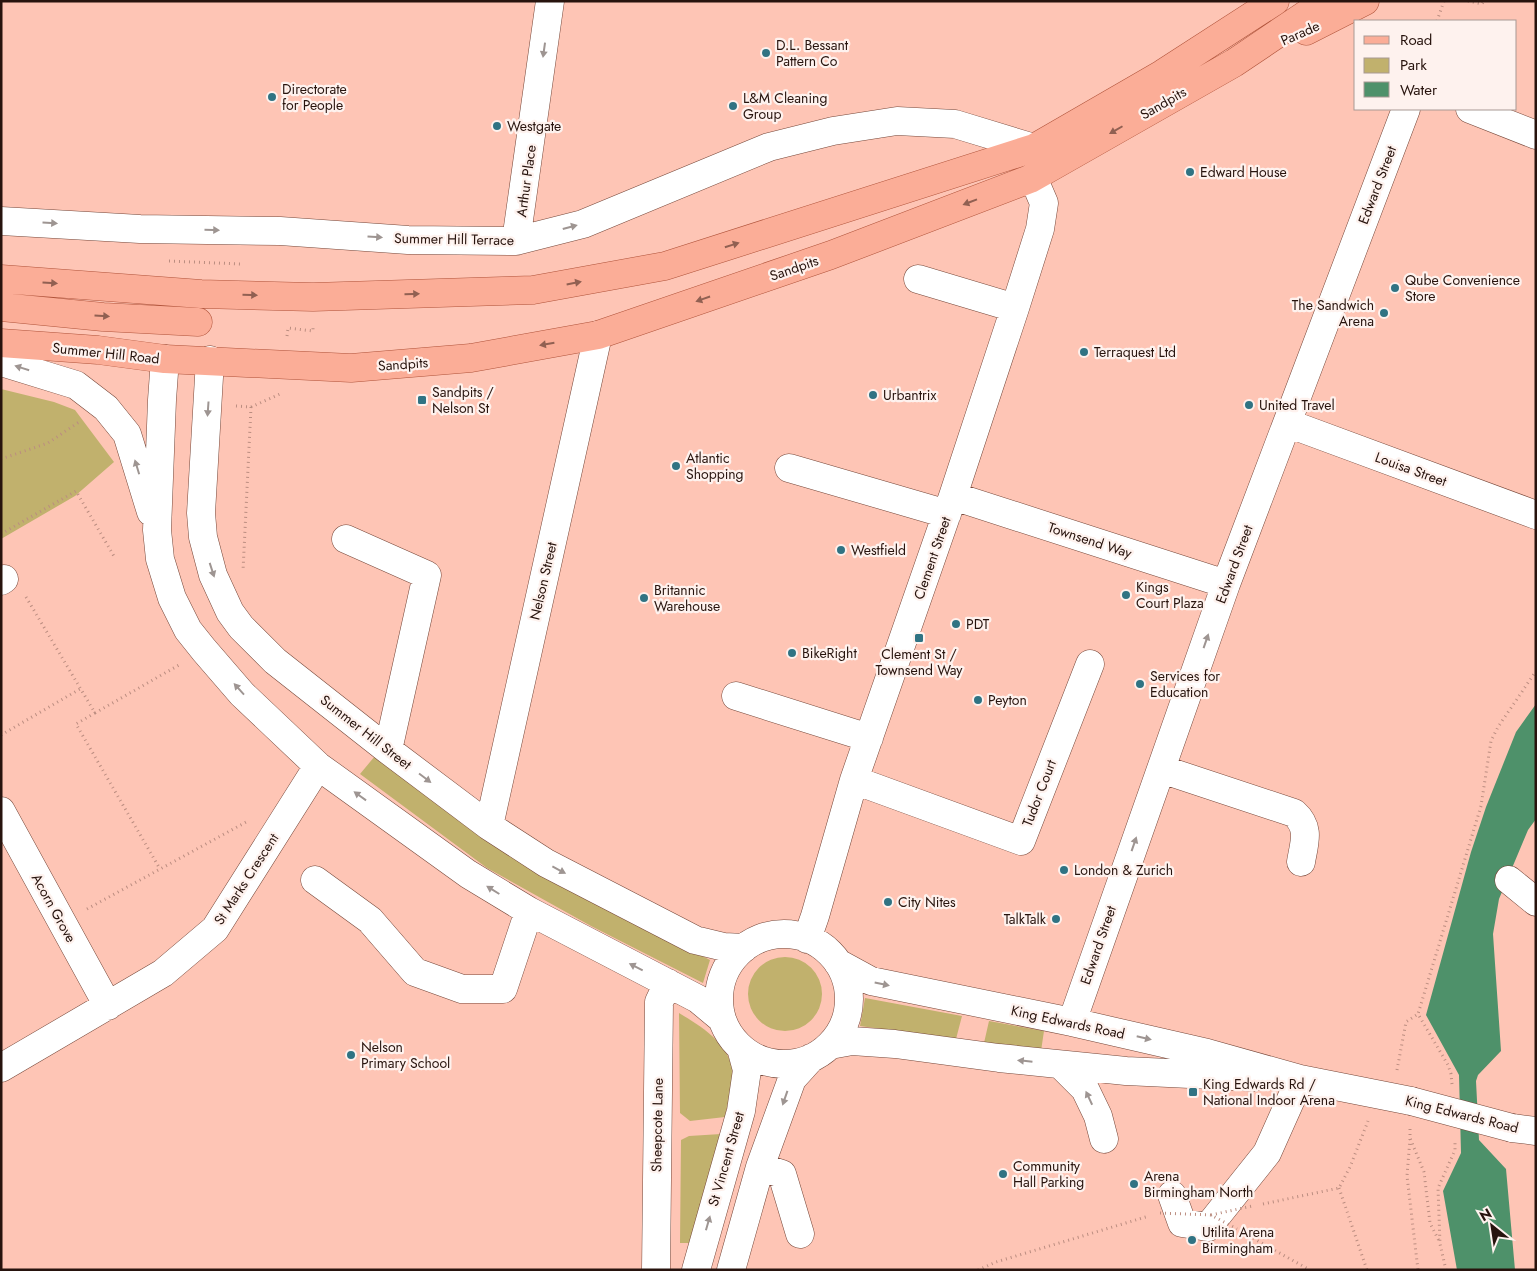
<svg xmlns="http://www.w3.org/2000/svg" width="1537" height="1271" font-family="Jost,sans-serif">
  <rect width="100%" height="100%" fill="#fec5b5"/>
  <!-- green -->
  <path fill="#c1b16d" d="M 1,389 L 54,402 L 75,410 L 114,462 L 75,496 L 1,539 Z
    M 380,750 L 617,912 L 710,960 L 703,983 L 591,926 L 487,868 L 360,774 Z
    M748 994a37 37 0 1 1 74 0a37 37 0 1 1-74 0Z
    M 865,998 L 962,1016 L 956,1039 L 860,1026 Z
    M 679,1013 C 702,1027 731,1044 733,1075 C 733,1087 727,1105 725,1117 L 690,1121 L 680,1113 Z
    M 989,1021 L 1044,1031 L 1041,1051 L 984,1043 Z
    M 721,1134 L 689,1243 L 680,1243 L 681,1140 L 689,1136 Z"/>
  <!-- water -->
  <path fill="#4e916a" d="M 1536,704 L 1536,819 L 1528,830 L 1499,899 L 1493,934 L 1501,1051 L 1478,1075 L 1476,1081 L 1479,1140 L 1506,1169 L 1515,1270 L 1457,1270 L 1443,1191 L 1461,1153 L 1459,1075 L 1426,1015 L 1471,852 L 1486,807 L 1516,732 Z"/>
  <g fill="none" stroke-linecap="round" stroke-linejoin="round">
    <defs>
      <path id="minor" d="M 1470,109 L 1536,135
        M 1,221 L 140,229 L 280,231 L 408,240 L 516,241 L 583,224 L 769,147 L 833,131 L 897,121 L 955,124 L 1034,148
        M 516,241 L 550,1
        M 918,279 L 1015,308
        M 165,359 L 162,400 L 157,530 L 160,559 L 172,598 L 188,630 L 204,650 L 242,694 L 318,766 L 468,874 L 529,911 L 698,999 L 722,1019
        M 210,360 L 201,513 L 203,537 L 213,575 L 230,612 L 241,627 L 275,661 L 388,750 L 489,826 L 546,863 L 695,940 L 724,947 L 744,948
        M 1,362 L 76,385 L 106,408 L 127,434 L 151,512
        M 1287,423 L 1536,515
        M 789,468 L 947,514
        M 953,496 L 1226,584
        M 346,539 L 427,575 L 388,750
        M 1,581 L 4,579
        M 736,696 L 869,738
        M 1161,769 L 1294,813 C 1311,828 1304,843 1301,862
        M 854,780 L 1021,841 L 1090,664
        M 1,811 L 108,1006
        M 489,826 L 598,335
        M 315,880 L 370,920 L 415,972 L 462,989 L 503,989 L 529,911
        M 1509,880 L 1536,902
        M719 999a65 65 0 1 1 130 0a65 65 0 1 1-130 0Z
        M 807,939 L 815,916 L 854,780 L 953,496 L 1015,308 L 1040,229 L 1044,203 L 1038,189 L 1030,179
        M 838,963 L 871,981 L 1072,1022 L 1207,1053 L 1300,1079 L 1411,1101
        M 1072,1022 L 1226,584 L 1406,109
        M 830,1045 L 852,1041 L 895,1044 L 999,1058 L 1126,1071 L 1254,1077
        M 1061,1065 L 1085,1089 L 1098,1116 L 1104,1139
        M 1,1068 L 163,973 L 215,929 L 318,766
        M 1512,1128 L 1536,1131
        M 760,1167 L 782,1174 L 800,1234
        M 1172,1195 L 1182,1223 L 1208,1227 L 1267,1153 L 1300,1079
        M 656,1270 L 659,1002 L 668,983
        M 696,1270 L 741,1111 L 747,1070 L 741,1048
        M 731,1270 L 760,1167 L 792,1079 L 811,1058"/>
      <path id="major" d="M 1306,31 L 1365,1
        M 1,279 L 201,294 L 313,297 L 533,290 L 665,266 L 1034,148 L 1162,74 L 1275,1
        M 1,307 L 103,317 L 198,322
        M 1,343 L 98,350 L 165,359 L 351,368 L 471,358 L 598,335 L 831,255 L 1030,179 L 1234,63 L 1326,1"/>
    </defs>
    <!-- minor casing -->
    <use href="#minor" stroke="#764739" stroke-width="29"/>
    <!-- major casing -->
    <use href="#major" stroke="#b0533a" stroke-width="29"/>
    <!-- path -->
    <path stroke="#bb8d80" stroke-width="3" stroke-dasharray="1 4" stroke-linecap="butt" d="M 1468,1 L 1482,4 L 1484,1
      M 1437,21 L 1444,1
      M 169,261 L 240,264
      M 287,336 L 288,328 L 313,331 L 313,326
      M 236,406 L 251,407 L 243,571
      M 251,407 L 280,394
      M 1,459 L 48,443 L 79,422
      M 1,534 L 76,491 L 115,558
      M 26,597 L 95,713 L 76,724 L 160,869
      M 95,713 L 179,665
      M 1,735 L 80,689
      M 87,909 L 248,821
      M 1397,1070 L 1406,1022 L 1418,1014
      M 1452,1084 L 1451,1074 L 1448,1065 L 1418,1014 L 1481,806 L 1491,741 L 1498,727 L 1536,671
      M 1410,1129 L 1410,1138 L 1424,1172 L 1430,1223 L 1440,1243
      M 1410,1139 L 1407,1176 L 1418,1270
      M 1339,1188 L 1367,1270
      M 1263,1204 L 1339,1188 L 1350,1167 L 1368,1121
      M 1240,1231 L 1310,1270
      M 978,1270 L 996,1262 L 1149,1216
      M 1446,1270 L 1440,1244 L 1438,1188 L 1455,1150 L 1455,1142"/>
    <!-- minor -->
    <use href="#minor" stroke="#fff" stroke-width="28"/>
    <!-- major -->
    <use href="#major" stroke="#fbad97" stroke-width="28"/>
    <defs>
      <path id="minor-bridge" d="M 1411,1101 L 1512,1128"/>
    </defs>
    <!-- minor-bridge casing -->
    <use href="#minor-bridge" stroke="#764739" stroke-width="29" stroke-linecap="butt"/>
    <!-- path-bridge -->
    <path stroke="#bb8d80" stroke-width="3" stroke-dasharray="1 4" stroke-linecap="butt" d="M 1160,1213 L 1211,1215 L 1237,1229
      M 1211,1215 L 1252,1206"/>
    <!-- minor-bridge -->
    <use href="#minor-bridge" stroke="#fff" stroke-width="28"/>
  </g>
  <!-- one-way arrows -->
  <defs><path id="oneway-solid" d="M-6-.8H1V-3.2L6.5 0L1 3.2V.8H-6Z" transform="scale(1.25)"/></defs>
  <g fill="#9e9592">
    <use href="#oneway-solid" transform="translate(544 50) rotate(98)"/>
    <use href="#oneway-solid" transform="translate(50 223) rotate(3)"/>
    <use href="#oneway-solid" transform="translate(570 227) rotate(-15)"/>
    <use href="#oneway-solid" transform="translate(212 230) rotate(1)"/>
    <use href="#oneway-solid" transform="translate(375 237) rotate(4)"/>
    <use href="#oneway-solid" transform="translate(22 368) rotate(-163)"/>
    <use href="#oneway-solid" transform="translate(208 409) rotate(94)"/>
    <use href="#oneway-solid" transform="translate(137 467) rotate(-107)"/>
    <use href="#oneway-solid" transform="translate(212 570) rotate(72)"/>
    <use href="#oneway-solid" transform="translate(1206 641) rotate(-71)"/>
    <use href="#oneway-solid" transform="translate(239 689) rotate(-132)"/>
    <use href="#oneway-solid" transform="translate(425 778) rotate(37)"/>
    <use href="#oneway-solid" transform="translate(360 796) rotate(-144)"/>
    <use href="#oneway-solid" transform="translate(1134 844) rotate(-71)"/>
    <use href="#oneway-solid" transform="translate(559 870) rotate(28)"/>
    <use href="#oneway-solid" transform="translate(493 890) rotate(-148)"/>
    <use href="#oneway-solid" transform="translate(636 967) rotate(-153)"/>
    <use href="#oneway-solid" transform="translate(882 984) rotate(12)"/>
    <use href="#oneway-solid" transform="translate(1144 1038) rotate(13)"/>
    <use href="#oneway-solid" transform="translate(1025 1061) rotate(-174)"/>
    <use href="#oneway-solid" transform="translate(785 1098) rotate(109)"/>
    <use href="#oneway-solid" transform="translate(1089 1098) rotate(-115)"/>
    <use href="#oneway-solid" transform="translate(708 1223) rotate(-74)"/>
  </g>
  <g fill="#916052">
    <use href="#oneway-solid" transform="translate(1116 130) rotate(150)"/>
    <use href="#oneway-solid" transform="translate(970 202) rotate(159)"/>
    <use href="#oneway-solid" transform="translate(732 245) rotate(-18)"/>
    <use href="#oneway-solid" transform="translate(50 283) rotate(4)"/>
    <use href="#oneway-solid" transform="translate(574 283) rotate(-11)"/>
    <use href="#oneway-solid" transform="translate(412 294) rotate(-2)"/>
    <use href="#oneway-solid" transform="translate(250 295) rotate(1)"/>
    <use href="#oneway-solid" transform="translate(703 299) rotate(161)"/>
    <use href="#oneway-solid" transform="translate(102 316) rotate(4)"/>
    <use href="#oneway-solid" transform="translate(547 344) rotate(170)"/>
  </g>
  <!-- markers -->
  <g fill="#307383" stroke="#fef2ee" stroke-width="2">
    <circle cx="766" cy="53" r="5"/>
    <circle cx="272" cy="97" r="5"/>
    <circle cx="733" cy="106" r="5"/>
    <circle cx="497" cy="126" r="5"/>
    <circle cx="1190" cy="172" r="5"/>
    <circle cx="1395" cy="288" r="5"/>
    <circle cx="1384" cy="313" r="5"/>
    <circle cx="1084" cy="352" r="5"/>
    <circle cx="873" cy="395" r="5"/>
    <rect x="417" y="395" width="10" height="10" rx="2.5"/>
    <circle cx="1249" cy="405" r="5"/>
    <circle cx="676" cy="466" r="5"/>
    <circle cx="841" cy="550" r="5"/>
    <circle cx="1126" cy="595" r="5"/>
    <circle cx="644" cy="598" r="5"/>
    <circle cx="956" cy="624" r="5"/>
    <rect x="914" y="633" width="10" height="10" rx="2.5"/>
    <circle cx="792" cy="653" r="5"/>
    <circle cx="1140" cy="684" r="5"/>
    <circle cx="978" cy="700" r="5"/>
    <circle cx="1064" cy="870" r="5"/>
    <circle cx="888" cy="902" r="5"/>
    <circle cx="1056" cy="919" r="5"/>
    <circle cx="351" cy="1055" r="5"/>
    <rect x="1188" y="1087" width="10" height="10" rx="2.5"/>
    <circle cx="1003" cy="1174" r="5"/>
    <circle cx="1134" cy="1184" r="5"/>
    <circle cx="1192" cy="1240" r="5"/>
  </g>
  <g text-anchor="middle" stroke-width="4.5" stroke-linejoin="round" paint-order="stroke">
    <!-- street labels -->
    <g font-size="14" fill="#27130d" stroke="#fef2ee">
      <text transform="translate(1300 33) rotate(-24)" y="5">Parade</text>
      <text transform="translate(1163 103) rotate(-30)" y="5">Sandpits</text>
      <text transform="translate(526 181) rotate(-82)" y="5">Arthur Place</text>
      <text transform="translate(1377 185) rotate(-69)" y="5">Edward Street</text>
      <text transform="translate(454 239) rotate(1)" y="5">Summer Hill Terrace</text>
      <text transform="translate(794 268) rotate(-19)" y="5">Sandpits</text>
      <text transform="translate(106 353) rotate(6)" y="5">Summer Hill Road</text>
      <text transform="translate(403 364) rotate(-4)" y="5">Sandpits</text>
      <text transform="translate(1411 469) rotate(20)" y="5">Louisa Street</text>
      <text transform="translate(1090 540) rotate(18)" y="5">Townsend Way</text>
      <text transform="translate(932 558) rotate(-71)" y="5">Clement Street</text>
      <text transform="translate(1234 564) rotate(-70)" y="5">Edward Street</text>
      <text transform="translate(543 581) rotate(-77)" y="5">Nelson Street</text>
      <text transform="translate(366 732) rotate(38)" y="5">Summer Hill Street</text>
      <text transform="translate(1039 793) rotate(-69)" y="5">Tudor Court</text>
      <text transform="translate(246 879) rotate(-57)" y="5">St Marks Crescent</text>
      <text transform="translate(54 908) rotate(61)" y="5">Acorn Grove</text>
      <text transform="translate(1098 945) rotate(-71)" y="5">Edward Street</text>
      <text transform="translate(1068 1022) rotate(12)" y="5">King Edwards Road</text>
      <text transform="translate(1462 1114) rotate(14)" y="5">King Edwards Road</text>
      <text transform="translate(657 1125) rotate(-89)" y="5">Sheepcote Lane</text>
      <text transform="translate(726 1159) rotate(-74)" y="5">St Vincent Street</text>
    </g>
    <!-- poi labels -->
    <g font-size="14" fill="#27130d" stroke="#fef2ee" text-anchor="start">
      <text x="776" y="50">D.L. Bessant<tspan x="776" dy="16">Pattern Co</tspan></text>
      <text x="282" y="94">Directorate<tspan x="282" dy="16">for People</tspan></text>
      <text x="743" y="103">L&amp;M Cleaning<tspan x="743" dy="16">Group</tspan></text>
      <text x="507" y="131">Westgate</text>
      <text x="1200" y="177">Edward House</text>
      <text x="1405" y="285">Qube Convenience<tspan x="1405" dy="16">Store</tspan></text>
      <text x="1374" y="310" text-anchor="end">The Sandwich<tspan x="1374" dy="16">Arena</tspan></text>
      <text x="1094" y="357">Terraquest Ltd</text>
      <text x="432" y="397">Sandpits /<tspan x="432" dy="16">Nelson St</tspan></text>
      <text x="883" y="400">Urbantrix</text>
      <text x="1259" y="410">United Travel</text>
      <text x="686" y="463">Atlantic<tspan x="686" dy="16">Shopping</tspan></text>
      <text x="851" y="555">Westfield</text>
      <text x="1136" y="592">Kings<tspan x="1136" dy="16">Court Plaza</tspan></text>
      <text x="654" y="595">Britannic<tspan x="654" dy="16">Warehouse</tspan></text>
      <text x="966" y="629">PDT</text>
      <text x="802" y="658">BikeRight</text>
      <text x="919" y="659" text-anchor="middle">Clement St /<tspan x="919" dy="16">Townsend Way</tspan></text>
      <text x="1150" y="681">Services for<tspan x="1150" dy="16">Education</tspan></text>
      <text x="988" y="705">Peyton</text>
      <text x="1074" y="875">London &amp; Zurich</text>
      <text x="898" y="907">City Nites</text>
      <text x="1046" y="924" text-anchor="end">TalkTalk</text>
      <text x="361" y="1052">Nelson<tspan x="361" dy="16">Primary School</tspan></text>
      <text x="1203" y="1089">King Edwards Rd /<tspan x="1203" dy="16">National Indoor Arena</tspan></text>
      <text x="1013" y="1171">Community<tspan x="1013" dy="16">Hall Parking</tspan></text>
      <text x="1144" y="1181">Arena<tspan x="1144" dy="16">Birmingham North</tspan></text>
      <text x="1202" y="1237">Utilita Arena<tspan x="1202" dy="16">Birmingham</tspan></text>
    </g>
  </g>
  <!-- border -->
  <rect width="1537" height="1271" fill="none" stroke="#27130d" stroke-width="5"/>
  <!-- legend -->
  <rect x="1354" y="20" width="162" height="90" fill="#fef2ee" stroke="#a89994"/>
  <rect x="1364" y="36" width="25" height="8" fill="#fbad97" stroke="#a89994"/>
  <text x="1400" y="45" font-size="15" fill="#27130d">Road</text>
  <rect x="1364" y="58" width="25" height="15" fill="#c1b16d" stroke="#a89994"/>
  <text x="1400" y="70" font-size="15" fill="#27130d">Park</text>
  <rect x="1364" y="82" width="25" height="15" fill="#4e916a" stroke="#a89994"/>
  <text x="1400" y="95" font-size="15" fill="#27130d">Water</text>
  <!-- north arrow -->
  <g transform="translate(1492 1226) rotate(330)" stroke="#fef2ee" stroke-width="4" paint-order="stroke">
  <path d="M0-4L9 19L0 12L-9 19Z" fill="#27130d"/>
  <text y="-8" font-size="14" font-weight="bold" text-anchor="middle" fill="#27130d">N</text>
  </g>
</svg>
